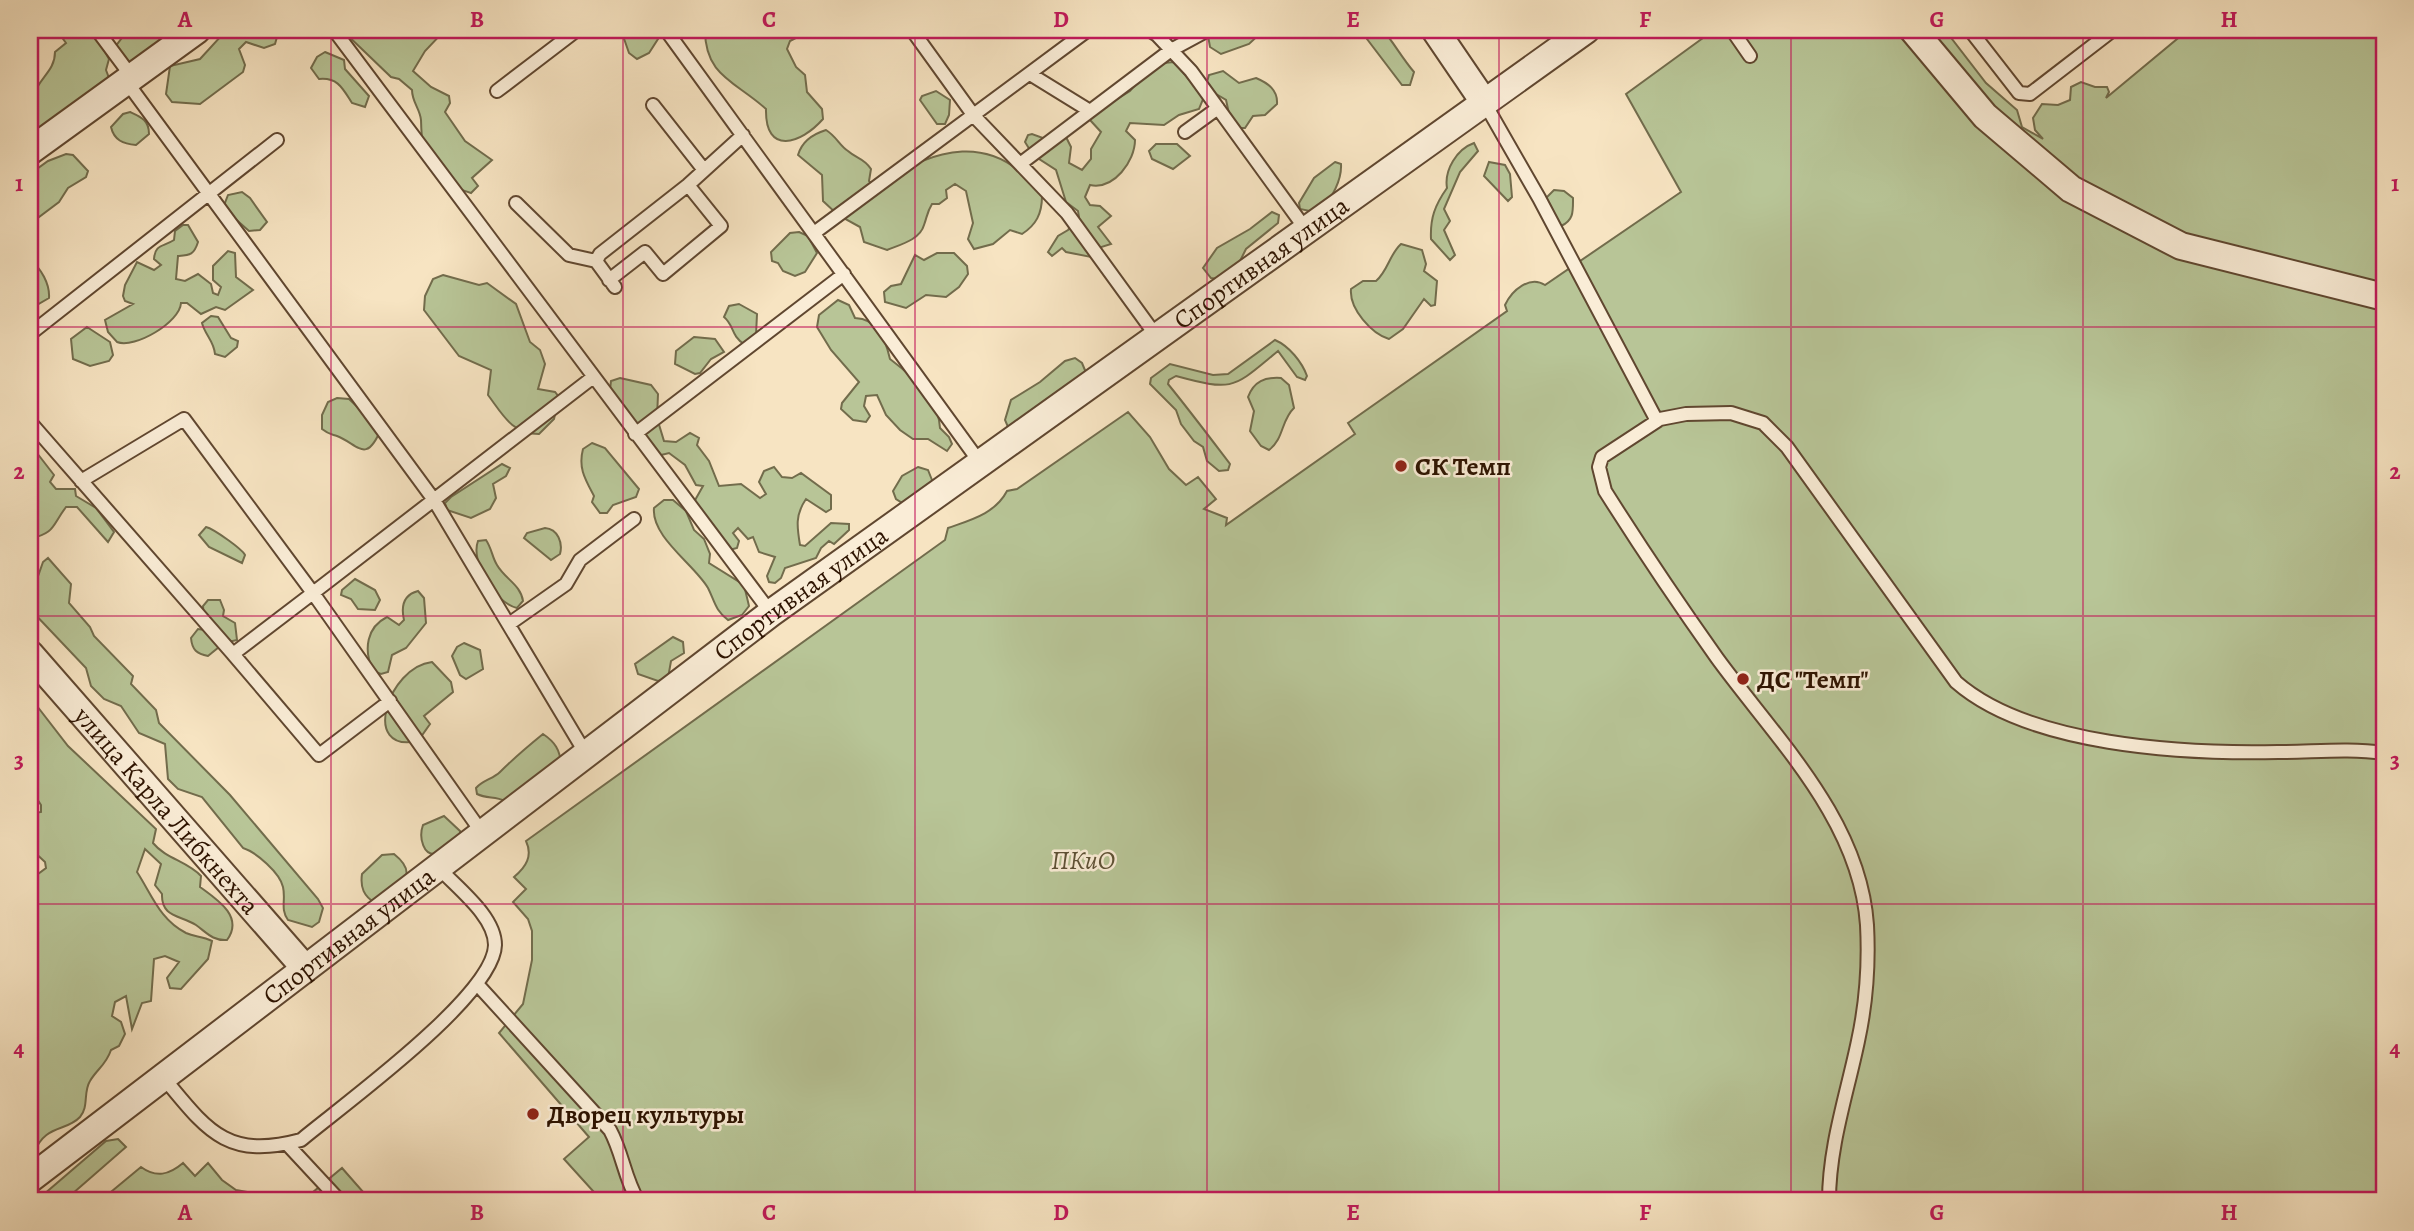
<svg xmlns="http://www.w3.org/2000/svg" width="2414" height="1231" font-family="Alegreya,serif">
  <rect width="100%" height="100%" fill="#f7e4c2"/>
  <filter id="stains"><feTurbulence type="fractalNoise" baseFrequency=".00286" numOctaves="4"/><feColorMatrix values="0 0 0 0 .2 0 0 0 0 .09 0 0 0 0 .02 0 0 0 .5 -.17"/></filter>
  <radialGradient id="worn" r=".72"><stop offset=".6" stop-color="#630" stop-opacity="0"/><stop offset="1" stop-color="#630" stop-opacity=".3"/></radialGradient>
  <!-- green -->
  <path fill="#b8c597" stroke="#726c4c" stroke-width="2" d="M 93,30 L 109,59 L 106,70 L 112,86 L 30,146 L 30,98 L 33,97 C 38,78 55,72 55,52 L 66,43 L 61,36 L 71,33 L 81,35 Z
    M 128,30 L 197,30 L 133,71 L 112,51 Z
    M 240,30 L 279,30 L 275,44 L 264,48 L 246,42 L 239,49 L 245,65 L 243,72 L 200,104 L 172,102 L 166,94 L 170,66 L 200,59 L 221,36 Z
    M 342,30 L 445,30 L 425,51 L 413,71 L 431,87 L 449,96 L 450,103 L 445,112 L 465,141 L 492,160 L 472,178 L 478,186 L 471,193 C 428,180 422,161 421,120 C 420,109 412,102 412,90 L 399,79 L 391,77 Z
    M 621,30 L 656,30 L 658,39 L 649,53 L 637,59 L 629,53 Z
    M 705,30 L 811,30 L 790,41 L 787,49 L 796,67 L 805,75 L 807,92 L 822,109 L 823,119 C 801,144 765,156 766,109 C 735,81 705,76 705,30 Z
    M 1207,30 L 1264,30 L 1249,44 L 1221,54 L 1210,47 Z
    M 1368,30 L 1383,30 C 1394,43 1402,58 1414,72 L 1410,85 L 1402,85 L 1367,39 Z
    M 1714,30 L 1945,30 L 1986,83 L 2017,110 L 2022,127 L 2043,139 L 2035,130 L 2033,118 L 2042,104 L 2058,105 L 2070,100 L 2071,87 L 2081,82 L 2095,87 L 2107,87 L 2109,92 L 2106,98 L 2183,34 L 2180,30 L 2384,30 L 2384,1201 L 602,1201 L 564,1159 L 589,1137 L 499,1033 L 523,1004 L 532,960 L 532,931 L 528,919 L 513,902 L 526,889 L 514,877 C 526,867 533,856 526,841 L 945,540 L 948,528 C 970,520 995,514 1007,491 L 1017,489 L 1128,412 L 1150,437 L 1169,469 L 1186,485 L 1198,477 L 1216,499 L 1204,509 L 1227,518 L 1226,525 L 1355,434 L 1348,423 L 1507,311 L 1505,305 C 1512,290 1530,275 1545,285 L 1681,192 L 1626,94 Z
    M 325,52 L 344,60 L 345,69 L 369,96 L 365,107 L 352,103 C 343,89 338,77 319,79 L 311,68 L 317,57 Z
    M 1174,62 L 1204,97 L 1199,109 L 1179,115 L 1164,125 L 1130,123 L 1126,131 L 1135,140 C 1135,161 1114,190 1090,185 L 1085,197 L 1090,205 L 1100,206 L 1111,216 L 1098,227 L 1111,244 L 1098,248 L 1091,257 L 1066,252 L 1062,248 L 1052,256 L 1048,252 L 1058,236 L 1068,230 L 1079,217 L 1078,211 L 1066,202 L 1056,170 L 1033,155 L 1025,142 L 1028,135 L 1032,134 L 1051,141 L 1066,137 L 1071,147 L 1069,163 L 1082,170 L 1091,159 L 1091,149 L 1101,132 L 1090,120 L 1093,114 L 1130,91 L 1153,64 Z
    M 1223,71 L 1239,83 L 1256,78 C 1268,83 1278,90 1277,104 L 1265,115 L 1253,116 L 1245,128 L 1239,128 L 1230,118 L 1226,100 L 1216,94 L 1207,82 L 1209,75 Z
    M 936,91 L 950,100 L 949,115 L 945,124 L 937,124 L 920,100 L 922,96 Z
    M 130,112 C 141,117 149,120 149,134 L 136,145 C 123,144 114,140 111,127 L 123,114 Z
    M 826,130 C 837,137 839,145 848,151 C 857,159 864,158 871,169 L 869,181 L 875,188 C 932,147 995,129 1042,196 C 1042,214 1036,225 1022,234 L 1010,230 L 993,244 L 974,249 L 968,239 L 973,223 L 966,191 L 955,184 L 946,190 L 947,198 L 939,204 L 932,204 C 927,212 927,217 924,225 C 920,240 899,245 887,250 L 864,242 L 860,227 L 838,215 L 823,201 L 822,175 L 798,155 C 802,141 813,134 826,130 Z
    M 1474,143 L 1478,151 L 1460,172 L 1444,209 L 1450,221 L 1444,230 L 1455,255 L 1450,260 L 1431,239 C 1430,218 1435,205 1447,188 C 1444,170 1457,149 1474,143 Z
    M 1156,144 L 1177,144 L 1190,156 L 1173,169 L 1152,159 L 1149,151 Z
    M 66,154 L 73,155 L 88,171 L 86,177 L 68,188 L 59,202 L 39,217 L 31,213 L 30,174 L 48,161 Z
    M 1335,162 L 1341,164 C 1342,182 1330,200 1319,213 L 1300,209 L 1299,203 L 1314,178 Z
    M 1489,162 L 1505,165 L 1510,174 L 1512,197 L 1508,201 L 1484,176 Z
    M 1554,190 L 1564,191 L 1573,198 C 1573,211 1574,220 1561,226 L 1552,223 L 1544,200 Z
    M 242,192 L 250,198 L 267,222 L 260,230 L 249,231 L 223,208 L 228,195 Z
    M 1272,212 L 1279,215 L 1278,223 L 1246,249 L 1235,271 L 1223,280 L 1211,278 L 1203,268 L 1217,248 L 1250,229 Z
    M 183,225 L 188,225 L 198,242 C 194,255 190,255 178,256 L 176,279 L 185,281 L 198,274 L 211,284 L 213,293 L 218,295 L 221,287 L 213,280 L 213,266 L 228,251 L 235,253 L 236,277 L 253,290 L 225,310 L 216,307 L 201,314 L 187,303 L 181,303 C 180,322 135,349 117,342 L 108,332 L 105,320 L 133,304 L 125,301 L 123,296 L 125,285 L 137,262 L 154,270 L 161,265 L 154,259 C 155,244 163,247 174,240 L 175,231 Z
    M 799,232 L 808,236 L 817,253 L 805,272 L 795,276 L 783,271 L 778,263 L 772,261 L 771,252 L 790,233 Z
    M 1401,244 L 1422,250 L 1426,264 L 1424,271 L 1437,281 L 1435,305 L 1431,306 L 1424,299 L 1403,329 L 1389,339 C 1372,334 1349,309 1351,289 L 1363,281 L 1376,281 C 1388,271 1389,255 1401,244 Z
    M 937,253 L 954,253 L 967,266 L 968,274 L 959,287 L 946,297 L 926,295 L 906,308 L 885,302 L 884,292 L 891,286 L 901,284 L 915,255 L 924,260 Z
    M 30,260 C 41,268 50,284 49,298 L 35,306 L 30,303 Z
    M 443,275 L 479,285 L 487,283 L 516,304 L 530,342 L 540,350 L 545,364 L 538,389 L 555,392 L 559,397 L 554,419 L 539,434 C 512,434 503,415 488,395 L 491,370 L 459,356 L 424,310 L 425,296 L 433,279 Z
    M 838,300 L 849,305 L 855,318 C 878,319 885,338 890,359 C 910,374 939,400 940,428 L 949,437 L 952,444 L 947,451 L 928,439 L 913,439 L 900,430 L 886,415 L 877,395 L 866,396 L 864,406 L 870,416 L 866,422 L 853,420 L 841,409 L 842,403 L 859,382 L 831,350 L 817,327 L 819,315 Z
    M 739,304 L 757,314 L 756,335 L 744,344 C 731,336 734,325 724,317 L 729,306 Z
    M 211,316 L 218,317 L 231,338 L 238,341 L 237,347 L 225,357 L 215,354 C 214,341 205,335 202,323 Z
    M 87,327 L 110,342 L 113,355 L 109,361 L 90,366 L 73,359 L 71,339 Z
    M 694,337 L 715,339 L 724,352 L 711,359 L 700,373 L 695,374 L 675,364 L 676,351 Z
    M 1275,340 C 1289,346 1302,362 1307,376 L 1305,380 L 1297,377 L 1278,351 C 1233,388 1235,392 1176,376 L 1169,380 L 1168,384 C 1190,411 1208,435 1230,464 L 1228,470 L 1219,471 L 1207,461 L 1203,447 L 1194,441 L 1181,424 L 1176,410 L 1150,384 L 1151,378 L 1170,364 L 1213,375 L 1228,374 Z
    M 1075,358 L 1082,363 L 1087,375 L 1016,427 L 1008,427 L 1005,420 L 1011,400 L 1040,382 L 1065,361 Z
    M 620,378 L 651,385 L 658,394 L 657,418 L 664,441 L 676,442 L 690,433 L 699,438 L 697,445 L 709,461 L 719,486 L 741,484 L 760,498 L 766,494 L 759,482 L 764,471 L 774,467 L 782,477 L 792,478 L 801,473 L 831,495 L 831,509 L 826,512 L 806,499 C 795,515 797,527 800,545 L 805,546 L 831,523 L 849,524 L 849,530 L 834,544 L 829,541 L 821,548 L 816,558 L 785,568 L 781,578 L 775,583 L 769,582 L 767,576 L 775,557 L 759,552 L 753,537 L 748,539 L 738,528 L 733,533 L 739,541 L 737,548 L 729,550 L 694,502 L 703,486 L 696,485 L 685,465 L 669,453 L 657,456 L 610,390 L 611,381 Z
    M 1281,378 L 1289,385 L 1294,408 C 1281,420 1284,439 1269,450 L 1261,446 L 1250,431 L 1254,411 L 1248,397 C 1254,381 1265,377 1281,378 Z
    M 337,398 L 349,399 L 381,429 C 366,465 358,444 337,436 C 331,434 328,434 322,429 L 322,415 L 328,402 Z
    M 592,443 L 605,448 L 639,489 L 636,497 L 613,505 L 607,513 L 600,513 L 592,502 L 594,496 C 585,479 578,468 583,449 Z
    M 30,444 L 54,475 L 50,482 L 56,489 L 75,489 L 76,496 L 96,508 L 114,532 L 108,542 L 77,507 L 66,507 C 51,527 56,532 30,539 L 30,477 L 35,464 L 30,457 Z
    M 502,464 L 510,468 L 506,476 L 493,484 L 496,498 L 490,509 L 471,518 L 447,510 L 445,503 L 451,497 Z
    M 918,467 L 928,470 L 932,480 L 930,490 L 904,504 L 896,499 L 893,491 L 902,476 Z
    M 664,500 L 673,500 L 686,511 L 694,530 L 704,539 L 710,554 L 709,563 L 744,585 L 749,606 L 742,615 L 728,620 C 715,610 715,602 708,588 C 695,565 651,537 654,508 Z
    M 206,527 C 214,529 242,549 245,555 L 242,563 L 209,547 L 199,535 Z
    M 545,528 C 558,529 563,543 560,554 L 551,560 L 524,538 L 527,533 Z
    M 486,540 C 492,549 492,557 497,565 C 505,579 521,585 523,601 L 517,608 C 495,603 470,562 478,541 Z
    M 48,558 L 71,584 L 69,603 L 90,627 L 94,636 L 133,676 L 131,684 L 156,710 L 159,723 L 230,795 L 318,899 L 323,908 L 319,922 L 312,927 L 288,920 C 280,909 286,900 283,887 C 280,873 256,852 243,848 L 202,797 L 178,789 L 168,779 L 165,744 L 139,733 L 121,706 L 104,699 L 91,686 L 86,668 L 30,609 L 30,580 L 37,579 L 43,562 Z
    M 355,579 L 375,590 L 380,600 L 375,610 L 358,609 L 351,599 L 341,595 L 342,590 Z
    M 418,591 L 424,598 L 426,623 L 406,648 L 392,655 L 388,672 L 381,674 L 373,671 C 363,649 367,627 387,617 L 399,625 L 404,620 C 401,607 403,595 418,591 Z
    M 208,600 L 220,600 L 224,610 L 223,616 L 235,623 L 237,640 L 224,643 L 208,656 C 197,654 192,650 191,638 L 198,629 L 205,630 L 203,606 Z
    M 673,637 L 683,642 L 684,653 L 671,661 L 668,678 L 658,681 L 638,674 L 635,664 Z
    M 464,643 L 480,650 L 483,669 L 466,679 L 460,675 L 452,656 L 457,647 Z
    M 432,662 L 451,682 L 453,692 L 424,716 L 430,724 L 418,741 C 360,754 388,667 432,662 Z
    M 30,697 L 68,746 L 156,829 L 153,843 C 166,859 187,861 201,876 L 200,887 C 218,900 244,917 227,940 C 213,941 207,933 196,925 C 181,915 161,918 162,894 L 155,885 L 161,864 L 145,849 L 137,872 C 152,895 160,920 186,933 C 195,937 202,936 212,941 L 208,959 L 181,989 L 170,988 L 167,978 L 179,962 L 165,956 L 154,959 L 151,1001 L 142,1003 L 132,1029 L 126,996 L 115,1002 L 112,1016 L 121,1022 L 125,1034 L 119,1046 L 111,1050 C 106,1065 97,1069 90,1081 C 83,1092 89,1107 80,1117 C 66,1132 45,1124 34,1153 L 30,1155 L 30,1097 L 36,1081 L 30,1080 L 30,880 L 46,868 L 45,862 L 30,848 L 30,814 L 41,812 L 41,805 L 30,788 Z
    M 543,734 C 555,742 560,750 561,764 L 505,801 C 495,796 487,799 477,794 L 476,788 C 483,780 493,779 500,772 C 514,758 527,747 543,734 Z
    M 444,816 L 460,831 L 460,839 C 454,843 447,851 440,853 C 422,859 419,836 423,825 Z
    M 394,854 C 423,877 396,889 375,903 C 364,896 360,888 362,874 L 382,855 Z
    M 118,1139 L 126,1147 L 64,1201 L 36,1201 L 106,1141 Z
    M 183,1163 L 195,1176 L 208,1163 L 222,1180 L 236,1190 L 293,1200 L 307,1197 L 342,1168 L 371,1201 L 100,1201 L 141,1167 C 156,1178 169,1175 183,1163 Z"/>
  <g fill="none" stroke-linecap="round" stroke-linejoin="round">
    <defs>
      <path id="service" d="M 97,30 L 132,77
        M 334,30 L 771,613
        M 666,30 L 981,464
        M 912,30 L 974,116 L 1067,213 L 1157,337
        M 1149,30 L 1157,35 L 1191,71 L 1307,231
        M 1732,30 L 1750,56
        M 1970,30 L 2019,93 L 2030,94 L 2113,30
        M 1030,74 L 1090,111
        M 126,81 L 434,500 L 586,754
        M 497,91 L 577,30
        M 1484,102 L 1539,198 L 1657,421
        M 653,105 L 704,170
        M 1185,132 L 1218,108
        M 1020,164 L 1171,50 L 1208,30
        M 516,203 L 569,255 L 596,261
        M 814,233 L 1088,30
        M 609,280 L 645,252 L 663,274 L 721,226 L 688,185
        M 615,287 L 596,261 L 600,254 L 688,185 L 743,135
        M 30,334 L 277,140
        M 30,422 L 233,654 L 313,593 L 483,834
        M 635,434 L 844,274
        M 81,481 L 184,419 L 313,593 L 592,378
        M 509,624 L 566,584 L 580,560 L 634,519
        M 233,654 L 319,755 L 390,701
        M 477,984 L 610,1130 C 623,1154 624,1177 638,1201
        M 163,1077 C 207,1130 226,1160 301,1140 C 343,1105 494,996 495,945 C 495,916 457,888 439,868
        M 287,1144 L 340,1201
        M 1829,1201 C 1829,1146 1847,1094 1858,1041 C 1866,1004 1869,962 1867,925 C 1860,820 1776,739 1717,658 C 1678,603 1641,548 1605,491 L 1599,467 L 1602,457 L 1660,419 L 1686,414 L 1731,413 L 1763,423 L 1787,447 L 1956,682 C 2029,746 2183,754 2278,752 C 2314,752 2348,748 2384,753"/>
      <g id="minor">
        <path d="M 1435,30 L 1484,102"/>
        <path d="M 1913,30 L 1985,116 L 2071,189 L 2181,246 L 2384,297"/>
        <path d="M 30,151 L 197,30"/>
        <path id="s1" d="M 30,654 L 304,967"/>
        <path id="s2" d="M 30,1179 L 771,613 L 1586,30"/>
      </g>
    </defs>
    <!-- service casing -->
    <use href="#service" stroke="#604730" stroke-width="16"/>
    <!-- minor casing -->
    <use href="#minor" stroke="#604730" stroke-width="30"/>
    <!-- service -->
    <use href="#service" stroke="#faedd7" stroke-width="12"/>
    <!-- minor -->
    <use href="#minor" stroke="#faedd7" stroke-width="26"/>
  </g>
  <!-- grid -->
  <path fill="none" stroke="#c2185b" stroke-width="2" stroke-opacity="0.55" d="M 331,30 L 331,1201M 623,30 L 623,1201M 915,30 L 915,1201M 1207,30 L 1207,1201M 1499,30 L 1499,1201M 1791,30 L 1791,1201M 2083,30 L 2083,1201M 30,327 L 2384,327M 30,616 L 2384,616M 30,904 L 2384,904"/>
  <!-- markers -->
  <g fill="#8f2418" stroke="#faedd7" stroke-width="2.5">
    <circle cx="1401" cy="466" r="7"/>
    <circle cx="1743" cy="679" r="7"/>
    <circle cx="533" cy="1114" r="7"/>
  </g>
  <g text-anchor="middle" stroke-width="5" stroke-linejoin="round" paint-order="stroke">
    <!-- street labels -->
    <g font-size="26" fill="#2d1300" stroke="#faedd7">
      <text dy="9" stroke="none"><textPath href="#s2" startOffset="1535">Спортивная улица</textPath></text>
      <text dy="9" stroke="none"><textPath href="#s2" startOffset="968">Спортивная улица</textPath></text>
      <text dy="9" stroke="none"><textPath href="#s1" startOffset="208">улица Карла Либкнехта</textPath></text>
      <text dy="9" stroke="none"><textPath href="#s2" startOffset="401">Спортивная улица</textPath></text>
    </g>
    <!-- poi labels -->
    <g font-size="26" font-weight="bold" fill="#2d1300" stroke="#faedd7" text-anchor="start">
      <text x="1415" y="475">СК Темп</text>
      <text x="1757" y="688">ДС "Темп"</text>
      <text x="547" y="1123">Дворец культуры</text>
    </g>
    <!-- park labels -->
    <g font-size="26" font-style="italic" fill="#5e5135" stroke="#faedd7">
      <text x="1083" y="869">ПКиО</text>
    </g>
  </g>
  <!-- margin -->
  <rect width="2414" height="1231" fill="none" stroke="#f7e4c2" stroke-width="77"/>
  <rect x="38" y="38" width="2338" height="1154" fill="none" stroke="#c2185b" stroke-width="2.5"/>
  <g font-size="23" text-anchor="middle" font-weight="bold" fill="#c2185b">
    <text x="185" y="27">A</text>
    <text x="477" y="27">B</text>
    <text x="769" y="27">C</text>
    <text x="1061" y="27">D</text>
    <text x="1353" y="27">E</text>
    <text x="1645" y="27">F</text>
    <text x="1937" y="27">G</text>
    <text x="2229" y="27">H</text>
    <text x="19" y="191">1</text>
    <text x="2395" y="191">1</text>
    <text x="19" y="479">2</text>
    <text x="2395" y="479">2</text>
    <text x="19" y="768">3</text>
    <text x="2395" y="768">3</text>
    <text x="19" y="1056">4</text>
    <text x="2395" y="1056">4</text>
    <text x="185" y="1220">A</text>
    <text x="477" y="1220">B</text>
    <text x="769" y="1220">C</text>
    <text x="1061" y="1220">D</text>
    <text x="1353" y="1220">E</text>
    <text x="1645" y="1220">F</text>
    <text x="1937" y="1220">G</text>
    <text x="2229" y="1220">H</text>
  </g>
  <rect width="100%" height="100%" filter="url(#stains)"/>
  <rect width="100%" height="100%" fill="url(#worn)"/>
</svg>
